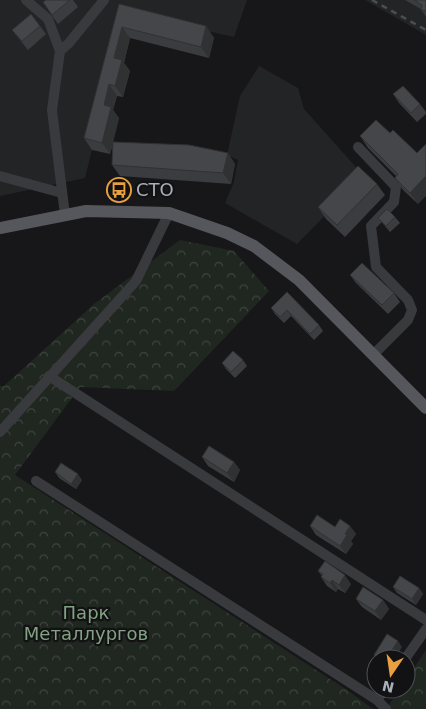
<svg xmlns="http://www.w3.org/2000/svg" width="426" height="709" font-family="'DejaVu Sans',sans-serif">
  <defs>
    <pattern id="park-crowns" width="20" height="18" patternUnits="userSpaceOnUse" patternTransform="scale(1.25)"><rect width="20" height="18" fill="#202720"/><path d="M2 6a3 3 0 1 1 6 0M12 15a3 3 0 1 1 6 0" fill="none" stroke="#3e443e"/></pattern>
  </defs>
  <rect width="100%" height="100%" fill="#171719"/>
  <!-- built -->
  <path fill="#232426" d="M 0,0 L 247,0 L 234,37 L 126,13 L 85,178 L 0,196 Z
    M 365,0 L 426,0 L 426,35 Z
    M 259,66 L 298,88 L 304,109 L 364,176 L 297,244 L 225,203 L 234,182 L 238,160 L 227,155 L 240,96 Z"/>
  <!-- park -->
  <path fill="url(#park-crowns)" d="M 180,240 L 234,251 L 269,291 L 174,391 L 80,387 L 15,475 L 350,692 L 373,709 L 0,709 L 0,386 L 4,386 L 94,304 Z
    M 426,650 L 426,709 L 386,709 L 400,689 L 406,689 L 406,680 Z"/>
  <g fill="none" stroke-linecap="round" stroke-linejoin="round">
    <!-- minor -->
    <path stroke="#393a3e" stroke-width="10" d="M 26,0 L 48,19 L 60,51 L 52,110 L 65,215
      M 60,51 L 69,43 L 104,0
      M 358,147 L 396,187 L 394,202 L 371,226 L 376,267 L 408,300 L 412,310 L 408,320 L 374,354
      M 0,176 L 62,193
      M 49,376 L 426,620
      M 0,432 L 136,281 L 169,213
      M 36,481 L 377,700 L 386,709
      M 405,659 L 426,629
      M 377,700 L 385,689"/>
    <!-- major -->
    <path stroke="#55575d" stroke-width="12" d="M 0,228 L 86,211 L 169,213 L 227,233 L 254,246 L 299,280 L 426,408"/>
    <!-- rail -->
    <path stroke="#4c4e53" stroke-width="2.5" stroke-dasharray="6 5" stroke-linecap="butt" d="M 372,0 L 426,30"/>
  </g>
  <!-- wall -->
  <path fill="#3a3c3f" d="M 46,0 L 73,0 L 78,7 L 58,24 L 43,2 Z
    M 405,0 L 426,0 L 426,17 L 421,9 Z
    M 119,4 L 206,26 L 214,38 L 209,58 L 130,38 L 124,63 L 130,71 L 123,97 L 117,96 L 113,110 L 119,118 L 113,142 L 228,153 L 235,164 L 231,184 L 120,176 L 112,165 L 113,144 L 110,154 L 92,150 L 84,138 Z
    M 40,26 L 46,34 L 28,50 L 12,30 Z
    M 393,94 L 420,104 L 426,112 L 426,114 L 417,122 L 399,103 Z
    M 376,120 L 418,204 L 403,190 L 395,178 L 396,176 L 368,148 L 360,136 Z
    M 377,184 L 385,195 L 345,237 L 326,219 L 318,207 Z
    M 395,217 L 400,223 L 390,232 L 378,218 Z
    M 350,275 L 394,293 L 400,302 L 388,314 L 356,283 Z
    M 287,292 L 319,325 L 323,331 L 314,340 L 291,316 L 284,323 L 275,314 L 271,308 Z
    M 243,360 L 247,366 L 235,378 L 226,369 L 222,363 Z
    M 202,457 L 234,462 L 240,470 L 234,482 L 208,466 Z
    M 55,472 L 82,480 L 76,489 L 59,478 Z
    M 310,526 L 335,527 L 350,526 L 356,534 L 351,541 L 353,544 L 346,554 L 316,535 Z
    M 318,571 L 351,584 L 345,593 L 338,589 L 336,592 L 327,586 L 321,577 L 322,576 Z
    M 393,587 L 419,588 L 423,594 L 416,605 L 397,593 Z
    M 356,599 L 383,600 L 389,609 L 381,620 L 362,607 Z"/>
  <!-- shaded-wall -->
  <path fill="#303133" d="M 206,26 L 214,38 L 209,58 L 201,47 Z
    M 122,27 L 130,38 L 124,63 L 130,71 L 123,97 L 115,86 L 114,58 Z
    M 109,84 L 117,96 L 113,110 L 119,118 L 110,154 L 102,143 L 104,105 Z
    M 228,153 L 235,164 L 231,184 L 223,173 Z
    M 426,176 L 426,196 L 418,204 L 410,193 Z
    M 234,462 L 240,470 L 234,482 L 227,473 Z
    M 78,474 L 82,480 L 76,489 L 71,484 Z
    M 350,526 L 356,534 L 351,541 L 353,544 L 346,554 L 340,546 L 345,534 Z
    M 345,575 L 351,584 L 345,593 L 339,585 Z
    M 332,580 L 338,589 L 336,592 L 330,583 Z
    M 419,588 L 423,594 L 416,605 L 412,599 Z
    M 383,600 L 389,609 L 381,620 L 375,611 Z
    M 398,641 L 402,647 L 394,659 L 386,659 Z"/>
  <!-- building -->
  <path fill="#444649" stroke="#303133" d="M 46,0 L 70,0 L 52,15 L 43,2 Z
    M 414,0 L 426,0 L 426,11 L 421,10 L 422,5 Z
    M 119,4 L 206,26 L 201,47 L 122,27 L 114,58 L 122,60 L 115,86 L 109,84 L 104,105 L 111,107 L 102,143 L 84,138 Z
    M 31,14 L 40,26 L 22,41 L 12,30 Z
    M 403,86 L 420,104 L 411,113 L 393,94 Z
    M 376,120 L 390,133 L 393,130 L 417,153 L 426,144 L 426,176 L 410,193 L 395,178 L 398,174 L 360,136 Z
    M 113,142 L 189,145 L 228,153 L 223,173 L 112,165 Z
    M 358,166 L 377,184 L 337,225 L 318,207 Z
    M 387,209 L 395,217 L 386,226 L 378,218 Z
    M 362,263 L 394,293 L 382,305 L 350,275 Z
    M 287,292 L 319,325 L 310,334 L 287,310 L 280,317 L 271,308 Z
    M 233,351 L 243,360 L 231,372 L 222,363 Z
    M 209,446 L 234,462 L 227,473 L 202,457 Z
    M 61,463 L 78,474 L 71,484 L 55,472 Z
    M 317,515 L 335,527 L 340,519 L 350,526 L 345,534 L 347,535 L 340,546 L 310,526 Z
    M 325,561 L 345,575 L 339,585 L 332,580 L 330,583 L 321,577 L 323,574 L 318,571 Z
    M 400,576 L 419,588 L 412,599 L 393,587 Z
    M 363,587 L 383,600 L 375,611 L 356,599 Z
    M 387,634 L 398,641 L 386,659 L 381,659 L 374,655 Z"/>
  <!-- icons -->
  <defs>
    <symbol id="bus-ring" viewBox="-11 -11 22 22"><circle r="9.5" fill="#121214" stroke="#e8a041" stroke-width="1.5"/><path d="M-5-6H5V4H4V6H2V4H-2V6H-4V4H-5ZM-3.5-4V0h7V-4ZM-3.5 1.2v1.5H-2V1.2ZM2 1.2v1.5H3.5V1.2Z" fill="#e8a041"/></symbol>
  </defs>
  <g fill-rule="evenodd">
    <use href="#bus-ring" x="105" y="176" width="28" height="28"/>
  </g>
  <g text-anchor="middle" stroke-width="4.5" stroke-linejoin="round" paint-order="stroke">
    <!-- poi labels -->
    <g font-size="18" fill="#aab0b8" stroke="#121214" text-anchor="start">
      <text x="136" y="196">СТО</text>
    </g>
    <!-- park labels -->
    <g font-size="18" fill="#83a282" stroke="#121214">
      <text x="86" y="619">Парк<tspan x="86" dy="21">Металлургов</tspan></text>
    </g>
  </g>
  <!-- north arrow -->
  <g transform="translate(391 674) rotate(193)"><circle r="24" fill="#121214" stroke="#4f5156"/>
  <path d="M0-4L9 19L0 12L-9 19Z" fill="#e8a041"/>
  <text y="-8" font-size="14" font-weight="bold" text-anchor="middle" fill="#aab0b8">N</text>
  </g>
</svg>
